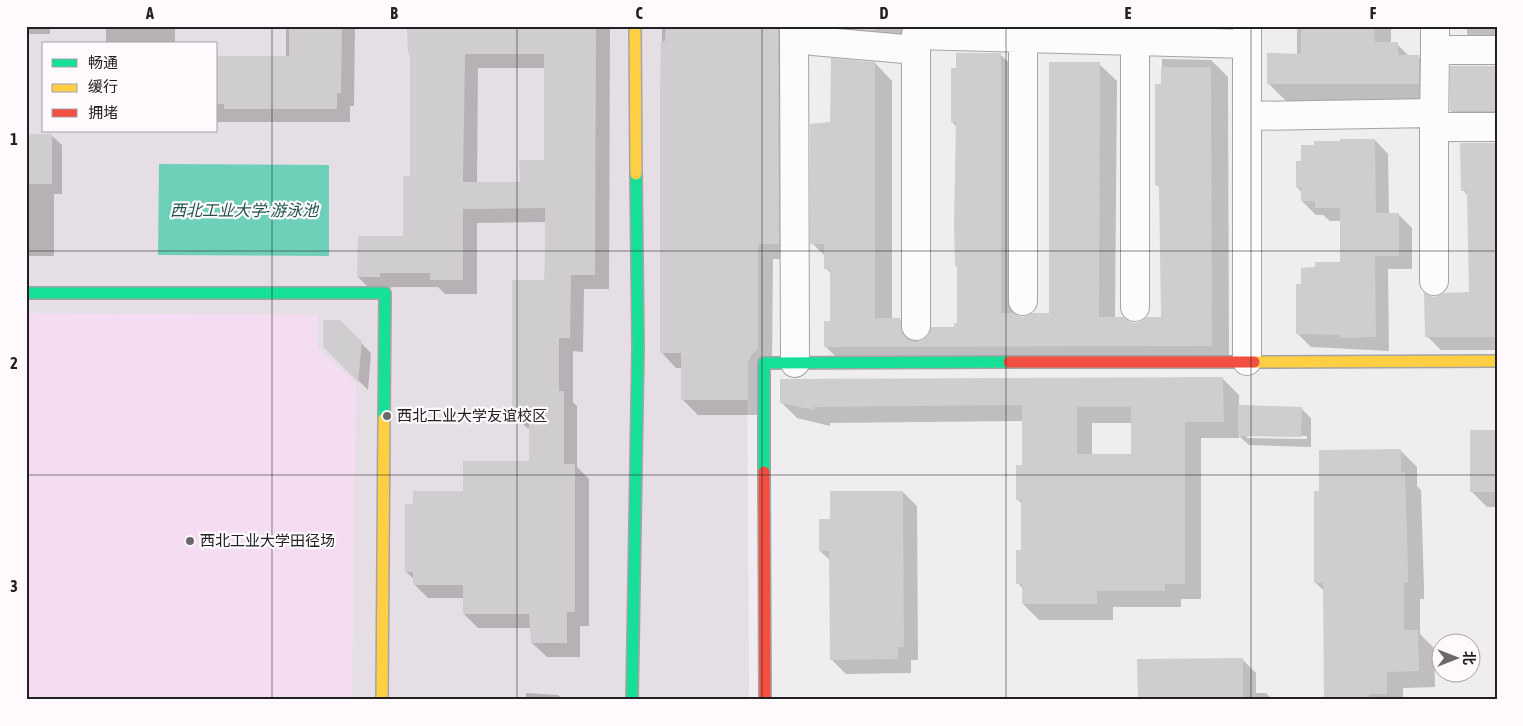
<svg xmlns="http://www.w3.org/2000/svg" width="1523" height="726" font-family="'Asap Condensed','Noto Sans SC',sans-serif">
  <rect width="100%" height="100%" fill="#efedef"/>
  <!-- built -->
  <path fill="#e5dee4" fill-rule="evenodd" d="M 26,26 L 745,26 L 749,700 L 26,700 ZM 44,44 L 216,44 L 216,131 L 44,131 Z"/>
  <!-- green -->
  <path fill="#f4ddf2" d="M 26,313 L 318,315 L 317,348 L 356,383 L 352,700 L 26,700 Z"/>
  <!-- water -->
  <path fill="#6ed0b9" d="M 159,164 L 329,165 L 329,256 L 158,255 Z"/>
  <!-- shadow -->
  <path fill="#0003" fill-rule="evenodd" d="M 26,26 L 50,26 L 50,34 L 26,34 Z
    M 106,26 L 175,26 L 175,44 L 106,44 Z
    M 286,26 L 355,26 L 354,106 L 350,106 L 350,122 L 216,122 L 216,57 L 286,58 Z
    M 408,26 L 610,26 L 609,289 L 584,289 L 583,352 L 573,351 L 573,402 L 577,406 L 577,467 L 589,479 L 589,626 L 580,626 L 580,657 L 547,657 L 532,643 L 531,628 L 478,628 L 464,614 L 464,598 L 428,598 L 414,584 L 414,579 L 406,572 L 414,505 L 464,492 L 530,462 L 530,428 L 527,428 L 513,413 L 545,282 L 546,222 L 477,223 L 477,294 L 445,294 L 438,287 L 394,287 L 372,291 L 358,277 L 404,237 L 411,178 L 411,56 ZM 478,68 L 545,68 L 545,162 L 522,183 L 477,183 Z
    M 662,26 L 796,26 L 794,259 L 773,259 L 772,365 L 763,415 L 698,415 L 682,399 L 682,368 L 676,368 L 661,352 Z
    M 834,26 L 915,26 L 910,46 L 849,41 Z
    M 1155,26 L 1238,26 L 1238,34 L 1162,34 Z
    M 1297,26 L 1391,26 L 1391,44 L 1397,44 L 1410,57 L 1419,57 L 1436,74 L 1436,101 L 1286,101 L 1269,84 L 1297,55 Z
    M 1467,26 L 1497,26 L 1497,48 L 1481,48 L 1467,34 Z
    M 1001,55 L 1018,72 L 1018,316 L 1022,318 L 1050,314 L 1099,64 L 1117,81 L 1115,318 L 1134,324 L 1162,318 L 1161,189 L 1157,185 L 1162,85 L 1162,59 L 1211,60 L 1228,77 L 1229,363 L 843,364 L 826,347 L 831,323 L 831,274 L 826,268 L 826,257 L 812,243 L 832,123 L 875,63 L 892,81 L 892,320 L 900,320 L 917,337 L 918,342 L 955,328 L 958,324 L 958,268 L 956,266 L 957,127 L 952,122 Z
    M 1497,67 L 1497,125 L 1465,125 L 1451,111 Z
    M 26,136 L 52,136 L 62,145 L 62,194 L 54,194 L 54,256 L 28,256 L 26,254 Z
    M 1375,140 L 1388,154 L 1389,214 L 1398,214 L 1412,228 L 1412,269 L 1388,269 L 1389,351 L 1311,347 L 1297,333 L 1302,285 L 1341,263 L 1341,221 L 1330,221 L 1323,215 L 1316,215 L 1302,201 L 1302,193 L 1297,187 Z
    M 1497,144 L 1497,350 L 1441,350 L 1427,336 L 1435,298 L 1470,293 L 1468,196 L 1463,190 Z
    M 339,321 L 371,353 L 368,390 L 324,346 Z
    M 1223,379 L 1239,395 L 1239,407 L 1301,408 L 1311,418 L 1311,447 L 1249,445 L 1239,436 L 1239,438 L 1201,438 L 1201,599 L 1181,599 L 1181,607 L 1113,607 L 1113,620 L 1039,620 L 1023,604 L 1023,589 L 1018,583 L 1023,552 L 1023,505 L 1018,500 L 1023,467 L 1023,421 L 830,423 L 830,426 L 797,418 L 781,402 ZM 1092,423 L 1132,423 L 1132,455 L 1092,455 ZM 1247,435 L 1307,436 L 1307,439 L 1247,438 Z
    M 1497,431 L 1497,507 L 1487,507 L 1471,491 Z
    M 1401,451 L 1417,467 L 1417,486 L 1421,490 L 1424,587 L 1424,599 L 1420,599 L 1420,634 L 1434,648 L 1435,687 L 1403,688 L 1403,700 L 1327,700 L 1325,698 L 1324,591 L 1315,582 L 1320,492 Z
    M 903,492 L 917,506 L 918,660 L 911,660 L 911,673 L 846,674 L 831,659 L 831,561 L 820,551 Z
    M 1242,659 L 1256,673 L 1256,693 L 1266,693 L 1272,700 L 1139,700 Z
    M 526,693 L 558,695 L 563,700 L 526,700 Z"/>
  <!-- building -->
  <path fill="#cfcdcf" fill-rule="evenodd" d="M 289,26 L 342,26 L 341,93 L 337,93 L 337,109 L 224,109 L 224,104 L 216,104 L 216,56 L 289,56 Z
    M 407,26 L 596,26 L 595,275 L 571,275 L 570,338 L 559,338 L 559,391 L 564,391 L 564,464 L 575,464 L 575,612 L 567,612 L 567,643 L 531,643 L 529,614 L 463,614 L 463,585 L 413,585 L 413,572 L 405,572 L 405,504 L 413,504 L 413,491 L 463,491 L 463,461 L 529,461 L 529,414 L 512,414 L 512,280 L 544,280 L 545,259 L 545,208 L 463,209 L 463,280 L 430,280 L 430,273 L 380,273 L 380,277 L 357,277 L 358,236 L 403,236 L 403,176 L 410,176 L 410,56 L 408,51 ZM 465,54 L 544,54 L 544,160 L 519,160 L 520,182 L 463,182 Z
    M 666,26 L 778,26 L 779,244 L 758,244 L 758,349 L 751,355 L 748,363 L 748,400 L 681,400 L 681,353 L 660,353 L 660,88 L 661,41 L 665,41 Z
    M 833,26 L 875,26 L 875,31 L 833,27 Z
    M 1301,26 L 1374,26 L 1375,42 L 1398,42 L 1398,55 L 1419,55 L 1419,84 L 1267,84 L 1267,53 L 1301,54 Z
    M 956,53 L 1001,53 L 1001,313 L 1013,313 L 1023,317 L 1033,313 L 1049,313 L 1049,62 L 1100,62 L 1099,317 L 1124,317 L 1128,321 L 1135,323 L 1142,321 L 1146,317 L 1161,317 L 1159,185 L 1155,185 L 1155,84 L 1161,84 L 1161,67 L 1211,67 L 1212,346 L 824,347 L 824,321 L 830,321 L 830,269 L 824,269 L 824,244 L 810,244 L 810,124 L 830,122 L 831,58 L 875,62 L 875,318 L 900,318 L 903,334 L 909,340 L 916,342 L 924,339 L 929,334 L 931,327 L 954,327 L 954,323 L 957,323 L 957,266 L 955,266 L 954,224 L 956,122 L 951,122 L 951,68 L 956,68 Z
    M 1450,66 L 1497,66 L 1497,111 L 1450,111 Z
    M 26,134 L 52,134 L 52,184 L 26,184 Z
    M 1340,139 L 1375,139 L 1376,213 L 1399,213 L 1399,256 L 1375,256 L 1376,337 L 1340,338 L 1340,335 L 1296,334 L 1296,284 L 1301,284 L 1301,268 L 1315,267 L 1315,262 L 1340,262 L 1340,208 L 1315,208 L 1315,201 L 1301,201 L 1301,187 L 1296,188 L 1296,161 L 1301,161 L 1301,145 L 1314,145 L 1314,141 L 1340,141 Z
    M 1460,143 L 1497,143 L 1497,337 L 1425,337 L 1424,293 L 1434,297 L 1444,293 L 1469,292 L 1467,191 L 1461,191 Z
    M 323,320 L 340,320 L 362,342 L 358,382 L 323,347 Z
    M 1223,377 L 1224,422 L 1185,422 L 1185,584 L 1165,584 L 1165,591 L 1097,591 L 1097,604 L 1022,604 L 1022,584 L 1016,584 L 1016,550 L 1021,550 L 1021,500 L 1016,500 L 1016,465 L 1022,465 L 1022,405 L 814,407 L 814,410 L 780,403 L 780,379 ZM 1077,407 L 1131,407 L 1131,454 L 1077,454 Z
    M 1238,405 L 1302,407 L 1301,437 L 1238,436 Z
    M 1470,430 L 1497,430 L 1497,492 L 1470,492 Z
    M 1401,449 L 1401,472 L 1405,472 L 1408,570 L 1408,583 L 1404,583 L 1404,630 L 1418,630 L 1419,671 L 1387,672 L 1387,694 L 1369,694 L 1369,699 L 1324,699 L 1323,583 L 1314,583 L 1314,491 L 1319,491 L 1319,450 Z
    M 830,491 L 903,491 L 904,647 L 898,647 L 898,659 L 830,660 L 829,551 L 819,551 L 819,519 L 830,519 Z
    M 1243,658 L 1243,700 L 1138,700 L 1137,659 Z"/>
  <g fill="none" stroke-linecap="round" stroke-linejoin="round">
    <defs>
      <path id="street" d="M 794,26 L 795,363
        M 813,26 L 813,41 L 916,50
        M 1435,26 L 1435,50
        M 1247,27 L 1247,116
        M 1135,41 L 1135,307
        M 1497,50 L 1435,50 L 1434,127 L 1497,127
        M 1434,127 L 1434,281
        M 1023,301 L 1023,38
        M 916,326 L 916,35 L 1247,44
        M 1247,361 L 1247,116 L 1434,113"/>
      <path id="fast" d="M 26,293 L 385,293 L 384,419
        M 764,472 L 764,363 L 1009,362
        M 632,700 L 638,347 L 636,174"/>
      <path id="slow" d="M 635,26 L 636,174
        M 1254,362 L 1497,361
        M 382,700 L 384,419"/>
      <path id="jam" d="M 1009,362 L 1254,362
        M 764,472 L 765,700"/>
    </defs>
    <!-- street casing -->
    <use href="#street" stroke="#a5a3a5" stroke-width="30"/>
    <!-- fast casing -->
    <use href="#fast" stroke="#a5a3a5" stroke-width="14"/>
    <!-- slow casing -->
    <use href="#slow" stroke="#a5a3a5" stroke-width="14"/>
    <!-- jam casing -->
    <use href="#jam" stroke="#a5a3a5" stroke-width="14"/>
    <!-- street -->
    <use href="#street" stroke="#fdfcfd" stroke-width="28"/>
    <!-- fast -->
    <use href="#fast" stroke="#16e098" stroke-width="11"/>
    <!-- slow -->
    <use href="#slow" stroke="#ffcf43" stroke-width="11"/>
    <!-- jam -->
    <use href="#jam" stroke="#f24e42" stroke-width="11"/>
  </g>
  <!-- grid -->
  <path fill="none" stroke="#222022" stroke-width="1" stroke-opacity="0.55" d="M 272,26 L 272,700M 517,26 L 517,700M 762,26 L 762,700M 1006,26 L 1006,700M 1251,26 L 1251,700M 26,251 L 1497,251M 26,475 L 1497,475"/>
  <!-- markers -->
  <g fill="#6a686a" stroke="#fdf9fd" stroke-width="2">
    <circle cx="387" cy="416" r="5"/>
    <circle cx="190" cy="541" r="5"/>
  </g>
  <g text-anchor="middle" stroke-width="4.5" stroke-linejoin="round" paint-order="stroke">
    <!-- poi labels -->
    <g font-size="15" fill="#222022" stroke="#fdf9fd" text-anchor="start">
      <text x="397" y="421">西北工业大学友谊校区</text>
      <text x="200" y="546">西北工业大学田径场</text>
    </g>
    <!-- water labels -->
    <g font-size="16" font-style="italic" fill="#1e5547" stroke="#fdf9fd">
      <text x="244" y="216">西北工业大学-游泳池</text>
    </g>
  </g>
  <!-- border -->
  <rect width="1523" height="726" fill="none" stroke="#fdf9fd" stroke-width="55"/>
  <!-- legend -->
  <rect x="42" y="42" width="175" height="90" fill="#fdf9fd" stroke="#a5a2a5"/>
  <rect x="52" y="59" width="25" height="8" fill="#16e098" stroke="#a5a2a5"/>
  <text x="88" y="68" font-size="15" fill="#222022">畅通</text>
  <rect x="52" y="84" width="25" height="8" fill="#ffcf43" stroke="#a5a2a5"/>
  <text x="88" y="92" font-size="15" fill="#222022">缓行</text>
  <rect x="52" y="109" width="25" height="8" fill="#f24e42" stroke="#a5a2a5"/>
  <text x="88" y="118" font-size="15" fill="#222022">拥堵</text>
  <!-- north arrow -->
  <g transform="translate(1456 658) rotate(90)"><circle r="24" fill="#fdf9fd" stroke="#a5a2a5"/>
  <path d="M0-4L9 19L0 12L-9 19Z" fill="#6a686a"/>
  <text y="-8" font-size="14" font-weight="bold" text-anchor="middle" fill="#222022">北</text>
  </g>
  <rect x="28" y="28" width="1468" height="670" fill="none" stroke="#222022" stroke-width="2"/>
  <g font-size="16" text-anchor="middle" font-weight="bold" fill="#222022">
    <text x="150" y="19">A</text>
    <text x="394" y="19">B</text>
    <text x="639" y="19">C</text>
    <text x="884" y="19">D</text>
    <text x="1128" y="19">E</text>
    <text x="1373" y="19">F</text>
    <text x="14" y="145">1</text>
    <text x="14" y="369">2</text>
    <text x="14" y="592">3</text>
  </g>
</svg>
